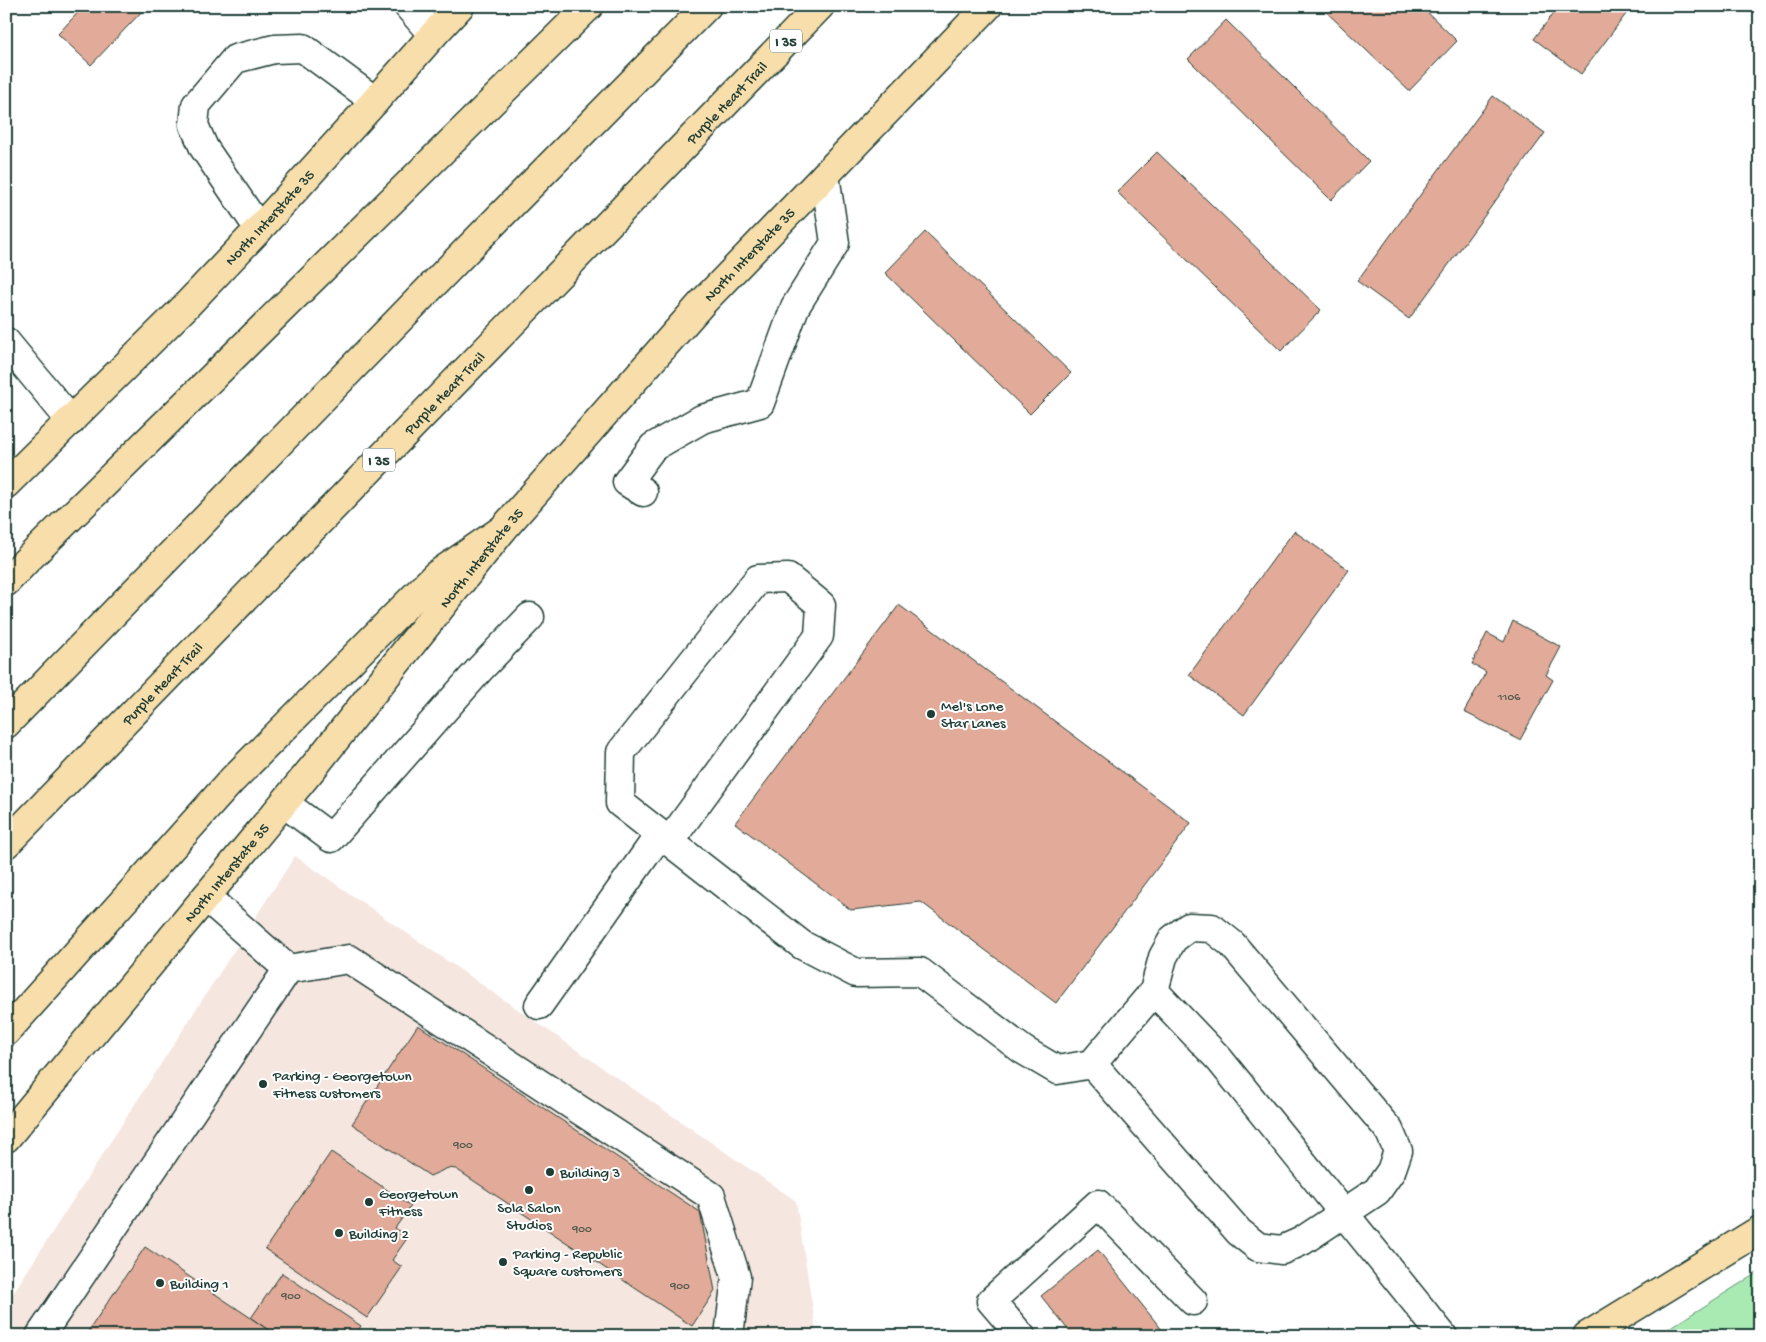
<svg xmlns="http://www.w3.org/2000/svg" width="1766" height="1342" font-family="'Gochi Hand',sans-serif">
  <rect width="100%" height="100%" fill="#fff"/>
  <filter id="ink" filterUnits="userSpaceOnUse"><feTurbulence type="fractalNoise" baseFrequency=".02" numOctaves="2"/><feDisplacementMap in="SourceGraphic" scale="10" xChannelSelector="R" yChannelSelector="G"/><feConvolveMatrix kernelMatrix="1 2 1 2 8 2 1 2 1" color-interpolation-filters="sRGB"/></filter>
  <g filter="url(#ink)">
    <!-- built -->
    <path fill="#f6e6e0" d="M 295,856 L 796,1201 L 817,1336 L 6,1336 L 6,1304 Z"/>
    <!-- green -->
    <path fill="#a9eab3" stroke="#649474" d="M 1760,1271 L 1760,1336 L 1657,1336 Z"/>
    <!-- building -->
    <path fill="#e2ab99" stroke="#1f3d34" d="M 84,6 L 147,6 L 91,65 L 58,34 Z
      M 1320,6 L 1421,6 L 1457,41 L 1409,91 Z
      M 1559,6 L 1632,6 L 1581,74 L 1534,39 Z
      M 1226,20 L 1369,161 L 1331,200 L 1188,59 Z
      M 1493,96 L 1545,133 L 1409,319 L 1357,281 Z
      M 1157,152 L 1321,310 L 1281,351 L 1117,192 Z
      M 925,232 L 1071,373 L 1030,414 L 885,273 Z
      M 1294,531 L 1349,570 L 1244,715 L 1189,675 Z
      M 899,605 L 1191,823 L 1056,1003 L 921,902 L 851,910 L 735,823 Z
      M 1513,621 L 1561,647 L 1546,675 L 1553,680 L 1520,740 L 1464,712 L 1486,672 L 1472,664 L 1487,633 L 1504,642 Z
      M 418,1025 L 700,1212 L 715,1291 L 692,1326 L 456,1169 L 448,1168 L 430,1176 L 352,1124 Z
      M 331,1152 L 411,1206 L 395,1228 L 408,1237 L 392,1260 L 402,1267 L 367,1318 L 265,1249 Z
      M 145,1247 L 251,1318 L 277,1336 L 85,1336 Z
      M 1098,1250 L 1167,1336 L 1073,1336 L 1041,1296 Z
      M 282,1273 L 361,1326 L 355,1336 L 277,1336 L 251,1318 Z"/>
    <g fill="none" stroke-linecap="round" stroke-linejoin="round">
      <defs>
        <path id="minor" d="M 408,6 L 433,35
          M 259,229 L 204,148 L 194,125 L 196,105 L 235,59 L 274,49 L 303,48 L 375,101
          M 6,342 L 71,421
          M 643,492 L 627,482 L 653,447 L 702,419 L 760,403 L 795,307 L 835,243 L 825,175
          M 284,803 L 331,838 L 480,669 L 530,617
          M 669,842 L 819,636 L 821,605 L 788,578 L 758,579 L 621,752 L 620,803 L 802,945 L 856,973 L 920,972 L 1023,1050 L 1057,1070 L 1092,1064 L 1154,991 L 1219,1059 L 1443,1336
          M 206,897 L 288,969
          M 539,1005 L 660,834
          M 1092,1064 L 1239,1232 L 1258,1247 L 1282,1250 L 1302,1241 L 1377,1191 L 1391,1171 L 1398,1151 L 1389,1130 L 1232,944 L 1212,928 L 1189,927 L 1173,939 L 1163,957 L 1154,991
          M 40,1336 L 288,969 L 349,959 L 711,1196 L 736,1277 L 729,1336
          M 1021,1336 L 991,1301 L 1098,1204 L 1193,1301"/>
        <g id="major">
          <path id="s1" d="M 6,484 L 184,308 L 259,229 L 375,101 L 433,35 L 460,6"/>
          <path id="s2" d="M 6,1138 L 316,764 L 503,529 L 702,303 L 988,6"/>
          <path d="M 1587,1336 L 1760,1230"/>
        </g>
        <g id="highway">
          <path d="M 6,582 L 24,563 L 589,6"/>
          <path d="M 6,724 L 464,253 L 707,6"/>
          <path id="s3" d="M 6,844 L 820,6"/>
          <path d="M 6,1032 L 232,780 L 436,575 L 503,529"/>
        </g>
      </defs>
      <!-- minor casing -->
      <use href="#minor" stroke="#1f3d34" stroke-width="31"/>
      <!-- major casing -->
      <use href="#major" stroke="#1f3d34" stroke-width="31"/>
      <!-- highway casing -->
      <use href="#highway" stroke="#1f3d34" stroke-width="31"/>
      <!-- minor -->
      <use href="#minor" stroke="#fff" stroke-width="28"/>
      <!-- major -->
      <use href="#major" stroke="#f8deab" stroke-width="28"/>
      <!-- highway -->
      <use href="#highway" stroke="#f8deab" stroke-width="28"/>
    </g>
  </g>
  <!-- markers -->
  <g fill="#1f3d34" stroke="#fff" stroke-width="2">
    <circle cx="931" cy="714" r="5"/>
    <circle cx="263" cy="1084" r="5"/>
    <circle cx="550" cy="1172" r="5"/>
    <circle cx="529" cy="1190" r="5"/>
    <circle cx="369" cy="1202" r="5"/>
    <circle cx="339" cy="1233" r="5"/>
    <circle cx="503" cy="1262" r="5"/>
    <circle cx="160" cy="1283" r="5"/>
  </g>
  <g text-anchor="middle" stroke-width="4" stroke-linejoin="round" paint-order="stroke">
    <!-- number labels -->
    <g font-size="12" fill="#50584d">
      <text x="1509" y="700">1106</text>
      <text x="463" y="1148">900</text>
      <text x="582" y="1232">900</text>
      <text x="680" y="1289">900</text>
      <text x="291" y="1299">900</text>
    </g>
    <!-- shield labels -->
    <g fill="#fff" stroke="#627771" stroke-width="1">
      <rect x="770" y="29.5" width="32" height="23" rx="4"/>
      <rect x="363" y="448.5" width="32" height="23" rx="4"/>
    </g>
    <g font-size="14" font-weight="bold" fill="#1f3d34">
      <text x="786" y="46">I 35</text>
      <text x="379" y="465">I 35</text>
    </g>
    <!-- street labels -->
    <g font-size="15" fill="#1f3d34" stroke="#fff">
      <text dy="5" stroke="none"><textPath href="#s3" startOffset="1034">Purple Heart Trail</textPath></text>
      <text dy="5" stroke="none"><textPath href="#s1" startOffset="375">North Interstate 35</textPath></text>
      <text dy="5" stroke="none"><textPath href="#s2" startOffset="1155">North Interstate 35</textPath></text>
      <text dy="5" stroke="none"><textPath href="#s3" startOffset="629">Purple Heart Trail</textPath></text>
      <text dy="5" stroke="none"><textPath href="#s2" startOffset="750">North Interstate 35</textPath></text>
      <text dy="5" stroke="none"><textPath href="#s3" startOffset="224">Purple Heart Trail</textPath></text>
      <text dy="5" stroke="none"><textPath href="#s2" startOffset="345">North Interstate 35</textPath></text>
    </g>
    <!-- poi labels -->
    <g font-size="15" fill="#1f3d34" stroke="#fff" text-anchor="start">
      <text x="941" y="710">Mel's Lone<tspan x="941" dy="17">Star Lanes</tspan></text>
      <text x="273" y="1080">Parking - Georgetown<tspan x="273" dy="17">Fitness customers</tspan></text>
      <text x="560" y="1177">Building 3</text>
      <text x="379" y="1198">Georgetown<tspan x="379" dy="17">Fitness</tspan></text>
      <text x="529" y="1212" text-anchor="middle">Sola Salon<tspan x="529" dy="17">Studios</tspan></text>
      <text x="349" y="1238">Building 2</text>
      <text x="513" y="1258">Parking - Republic<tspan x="513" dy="17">Square customers</tspan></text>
      <text x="170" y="1288">Building 1</text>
    </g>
  </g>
  <!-- margin -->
  <rect width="1766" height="1342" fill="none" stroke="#fff" stroke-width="25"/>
  <rect x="12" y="12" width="1741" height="1317" fill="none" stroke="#1f3d34" stroke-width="2" filter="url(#ink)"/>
</svg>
